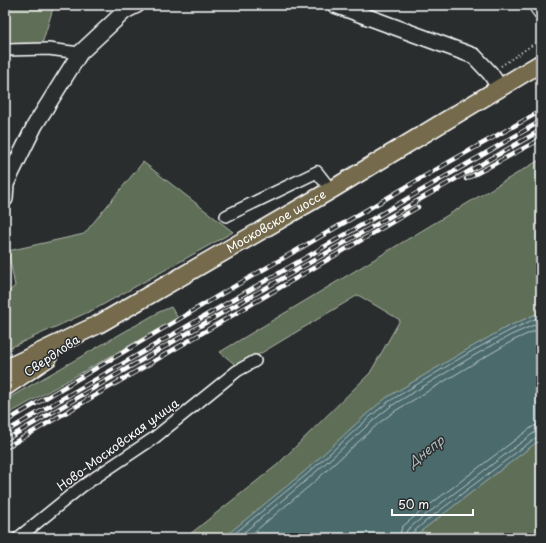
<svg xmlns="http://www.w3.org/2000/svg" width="546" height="543" font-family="'Playpen Sans',sans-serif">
  <rect width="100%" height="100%" fill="#2a2d2e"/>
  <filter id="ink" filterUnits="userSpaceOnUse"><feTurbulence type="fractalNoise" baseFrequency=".025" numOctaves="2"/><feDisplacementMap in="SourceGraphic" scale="8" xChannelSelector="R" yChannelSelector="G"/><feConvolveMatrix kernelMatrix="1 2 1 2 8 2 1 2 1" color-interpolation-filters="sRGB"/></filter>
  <g filter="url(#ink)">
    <!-- green -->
    <path fill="#5e6e57" stroke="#aeb6ab" d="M 5,5 L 54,5 L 42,44 L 5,47 Z
      M 541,159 L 541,312 L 507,327 L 470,348 L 386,398 L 369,412 L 304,472 L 223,538 L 185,538 L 277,465 L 370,373 L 400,320 L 358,295 L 238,367 L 220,352 Z
      M 143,162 L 233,232 L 97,308 L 5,350 L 5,295 L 15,286 L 8,251 L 84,234 Z
      M 171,307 L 178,318 L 5,416 L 5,400 L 159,312 Z
      M 541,439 L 541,538 L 412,538 L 429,525 Z"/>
    <!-- water -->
    <path fill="#4b6a6c" stroke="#93a6a7" d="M 541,312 L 541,439 L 412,538 L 223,538 L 304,472 L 369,412 L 386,398 L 470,348 L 507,327 Z"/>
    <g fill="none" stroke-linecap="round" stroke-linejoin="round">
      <!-- shore -->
      <path stroke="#b7c3c4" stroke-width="1" d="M 229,538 L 306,475 L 372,415 L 388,402 L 472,351 L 509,331 L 541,316
        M 237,538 L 309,478 L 375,419 L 391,406 L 475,355 L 511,335 L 541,322
        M 247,538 L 313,483 L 379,423 L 395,411 L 478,361 L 514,340 L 541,328
        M 399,538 L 402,527 L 419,513 L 528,430 L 534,426 L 541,425
        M 405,538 L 407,530 L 423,517 L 531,435 L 537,431 L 541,431
        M 410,538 L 411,534 L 426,521 L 534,439 L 541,436"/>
      <defs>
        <path id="lane" d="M 530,5 L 541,20"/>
        <path id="street" d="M 5,50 L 48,49 L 80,53
          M 226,216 L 317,172 L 331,190
          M 18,538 L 81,487 L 154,438 L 237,371 L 255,361"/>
        <path id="secondary" d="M 335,5 L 474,56 L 490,73 L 500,88
          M 5,199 L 6,184 L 35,125 L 80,53 L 125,11 L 137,5"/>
        <g id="primary">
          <path id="s1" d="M 5,369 L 99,324 L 331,190 L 541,63"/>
          <path d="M 5,387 L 48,358"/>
        </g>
      </defs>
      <!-- lane casing -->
      <use href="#lane" stroke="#fff" stroke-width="8"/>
      <!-- street casing -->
      <use href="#street" stroke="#fff" stroke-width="14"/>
      <!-- secondary casing -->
      <use href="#secondary" stroke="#fff" stroke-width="18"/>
      <!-- primary casing -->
      <use href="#primary" stroke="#fff" stroke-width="20"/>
      <!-- path -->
      <path stroke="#fff" stroke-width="2" stroke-dasharray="1 3" stroke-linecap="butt" d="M 501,66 L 541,39"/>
      <!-- lane -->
      <use href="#lane" stroke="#2a2d2e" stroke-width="5.5"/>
      <!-- street -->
      <use href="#street" stroke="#2a2d2e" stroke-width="11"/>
      <!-- secondary -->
      <use href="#secondary" stroke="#2a2d2e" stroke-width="15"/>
      <!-- primary -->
      <use href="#primary" stroke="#746b4b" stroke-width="17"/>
      <defs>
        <path id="rail" d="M 466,179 L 541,139
          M 5,422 L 223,293 L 451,161 L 541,111
          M 5,432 L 541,121
          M 5,440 L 229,309 L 541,130
          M 5,448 L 418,207"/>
      </defs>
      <!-- rail casing -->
      <use href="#rail" stroke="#fff" stroke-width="4.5"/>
      <!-- rail -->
      <use href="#rail" stroke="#2a2d2e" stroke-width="3" stroke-dasharray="9" stroke-linecap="butt"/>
    </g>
  </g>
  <g text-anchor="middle" stroke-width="3" stroke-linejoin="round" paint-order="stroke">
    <!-- street labels -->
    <g font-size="12" fill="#fff" stroke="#2a2d2e">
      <text dy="4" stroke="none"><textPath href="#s1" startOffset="309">Московское шоссе</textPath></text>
      <text transform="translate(52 356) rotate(-34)" y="4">Свердлова</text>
      <text transform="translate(118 445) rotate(-36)" y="4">Ново-Московская улица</text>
    </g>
    <!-- water labels -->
    <g font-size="13" font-style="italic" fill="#aebcbd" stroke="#2a2d2e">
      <text transform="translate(426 451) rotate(-38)" y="5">Днепр</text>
    </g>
  </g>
  <!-- margin -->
  <rect width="546" height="543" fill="none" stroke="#2a2d2e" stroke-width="20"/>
  <rect x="10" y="10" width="526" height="523" fill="none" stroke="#fff" stroke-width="1.5" filter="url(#ink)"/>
  <!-- scale -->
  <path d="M392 509v6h81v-6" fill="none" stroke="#ffffff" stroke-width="2"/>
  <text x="398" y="509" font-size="12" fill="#ffffff" stroke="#2a2d2e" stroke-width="3" paint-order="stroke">50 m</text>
</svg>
